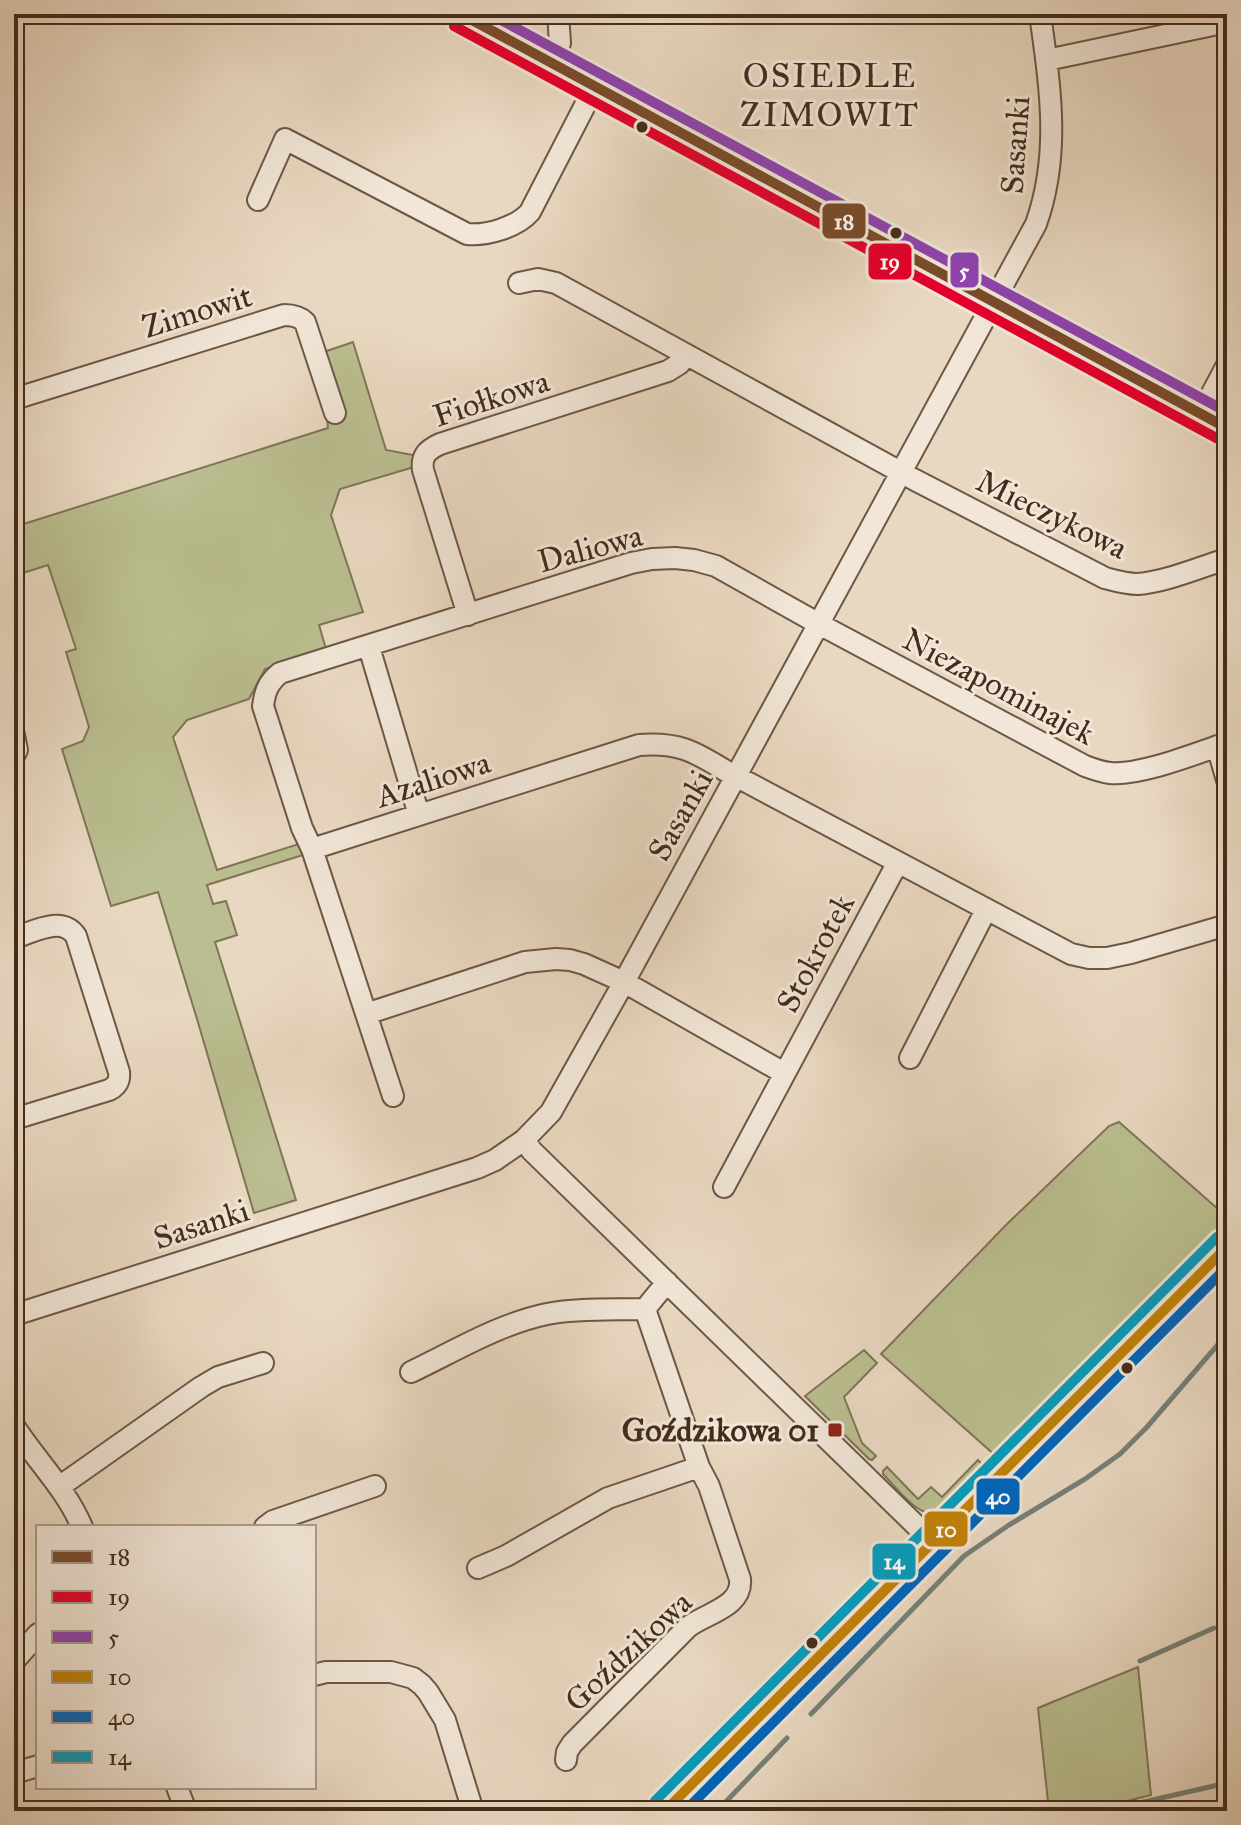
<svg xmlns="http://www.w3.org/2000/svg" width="1241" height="1825" font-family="'IM FELL Great Primer',serif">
  <rect width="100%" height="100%" fill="#e9d8c1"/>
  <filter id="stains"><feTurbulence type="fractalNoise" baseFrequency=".0025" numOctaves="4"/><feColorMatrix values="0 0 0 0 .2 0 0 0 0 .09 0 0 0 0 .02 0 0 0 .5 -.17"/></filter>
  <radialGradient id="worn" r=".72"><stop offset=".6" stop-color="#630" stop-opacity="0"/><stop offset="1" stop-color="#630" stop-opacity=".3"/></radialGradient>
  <!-- green -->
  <path fill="#babe90" stroke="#7f7556" stroke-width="2" d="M 353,342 L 386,450 L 413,455 L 414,467 L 340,489 L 331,515 L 363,612 L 319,625 L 326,649 L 265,669 L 249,699 L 187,720 L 173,737 L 217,870 L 302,843 L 306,854 L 207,885 L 213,904 L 226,901 L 237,935 L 215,942 L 296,1200 L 254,1213 L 197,1019 L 158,892 L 111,906 L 62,749 L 83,741 L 89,727 L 66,652 L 76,649 L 48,565 L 14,576 L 14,527 L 328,428 L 327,419 L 339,415 L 321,353 Z
    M 1119,1122 L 1227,1217 L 1227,1224 L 997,1457 L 881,1354 L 1007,1224 L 1109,1126 Z
    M 864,1350 L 877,1363 L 844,1397 L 862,1443 L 876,1456 L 872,1460 L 869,1459 L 805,1396 Z
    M 978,1460 L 986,1469 L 941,1514 C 918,1519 898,1489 883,1474 L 883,1471 L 887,1467 L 918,1499 L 931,1487 L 942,1497 Z
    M 1138,1667 L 1151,1795 L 1089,1811 L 1049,1811 L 1038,1708 Z"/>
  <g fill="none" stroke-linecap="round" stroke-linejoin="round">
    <!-- stream -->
    <path stroke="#768177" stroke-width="5" d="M 1140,1661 L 1214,1628
      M 811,1714 L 964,1556 L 1009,1525 L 1085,1479 L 1120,1454 L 1147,1427 L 1227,1334
      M 717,1811 L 787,1738
      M 1104,1811 L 1227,1783"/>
    <defs>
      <path id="minor" d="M 1047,60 L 1227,22
        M 552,63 L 560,43 L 558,14
        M 258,200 L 285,139 L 467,234 C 487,236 517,227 530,212 L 595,86
        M 519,283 L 538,279 L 556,283 L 915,480 L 1105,578 C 1116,581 1126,584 1138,584 C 1166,582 1200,567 1227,559
        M 14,399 L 284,315 C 292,315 299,316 305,322 L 335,413
        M 1201,414 L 1227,365
        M 468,615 L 423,470 C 421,456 427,450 440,444 L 668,371 L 679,364 L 687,355
        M 369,647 L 419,815
        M 14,735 L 17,750 L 14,756
        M 1217,746 L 1227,780
        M 312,849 L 302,828 L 263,706 C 265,691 268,683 280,673 L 631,563 L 652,559 L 675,558 L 694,560 L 716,566 L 819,624 L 1085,766 C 1093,769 1101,772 1110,773 C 1140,776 1197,753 1227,743
        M 14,938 C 33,932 62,915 76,936 L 119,1072 C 120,1081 117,1086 109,1090 L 14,1119
        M 366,1014 L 525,962 L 556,959 L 570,960 L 584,964 L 624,982 L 784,1073
        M 910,1058 L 986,910
        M 393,1096 L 312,849 L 639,745 C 678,742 694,751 726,771 L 1071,954 L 1089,958 L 1107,958 L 1131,953 L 1227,925
        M 524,1140 L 532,1151 L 932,1541
        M 724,1187 L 898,862
        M 14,1315 L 477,1168 L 495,1160 L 524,1140 L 551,1112 L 624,982 L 1036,224 C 1061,154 1050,86 1040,14
        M 411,1372 C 455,1351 499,1324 547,1314 C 579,1308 613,1310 645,1309
        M 14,1426 C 36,1460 66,1489 82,1527
        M 59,1487 L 201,1387 L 218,1377 L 263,1363
        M 265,1527 L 273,1521 L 375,1486
        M 478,1568 L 506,1556 L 608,1498 L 699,1467
        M 14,1661 L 38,1634
        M 314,1675 L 326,1672 L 391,1672 L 413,1678 L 422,1685 L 428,1692 L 445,1720 L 473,1811
        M 566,1760 L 567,1752 L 572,1744 L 688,1627 C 706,1613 743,1607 740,1579 L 709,1486 L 699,1467 L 645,1309 L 667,1282
        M 14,1773 L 38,1766
        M 177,1787 L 186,1811"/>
      <path id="tertiary" d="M 461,14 L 1227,428
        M 665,1811 L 1227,1247"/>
    </defs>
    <!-- minor casing -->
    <use href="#minor" stroke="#6d5745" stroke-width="24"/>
    <!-- tertiary casing -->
    <use href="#tertiary" stroke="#6d5745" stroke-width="28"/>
    <!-- minor -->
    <use href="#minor" stroke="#f1e6d7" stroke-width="20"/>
    <!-- tertiary -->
    <use href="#tertiary" stroke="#f1e6d7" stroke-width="24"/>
    <defs>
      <path id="bus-1" d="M 461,14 L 1227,428"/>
      <path id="bus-2" d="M 454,26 L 1220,440"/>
      <path id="bus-3" d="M 490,14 L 1227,412"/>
      <path id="bus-4" d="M 665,1811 L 1227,1247"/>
      <path id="bus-5" d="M 685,1811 L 1227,1267"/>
      <path id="bus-6" d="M 655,1801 L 1217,1237"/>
    </defs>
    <!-- bus-1 casing -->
    <use href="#bus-1" stroke="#f1e6d7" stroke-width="16"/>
    <!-- bus-2 casing -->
    <use href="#bus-2" stroke="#f1e6d7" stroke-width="16"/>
    <!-- bus-3 casing -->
    <use href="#bus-3" stroke="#f1e6d7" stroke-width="16"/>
    <!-- bus-4 casing -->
    <use href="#bus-4" stroke="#f1e6d7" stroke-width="16"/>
    <!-- bus-5 casing -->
    <use href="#bus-5" stroke="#f1e6d7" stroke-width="16"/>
    <!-- bus-6 casing -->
    <use href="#bus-6" stroke="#f1e6d7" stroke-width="16"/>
    <!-- bus-1 -->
    <use href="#bus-1" stroke="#7a4b2a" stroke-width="10"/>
    <!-- bus-2 -->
    <use href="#bus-2" stroke="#e4002b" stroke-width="10"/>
    <!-- bus-3 -->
    <use href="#bus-3" stroke="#8e44ad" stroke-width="10"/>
    <!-- bus-4 -->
    <use href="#bus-4" stroke="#c18108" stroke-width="10"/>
    <!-- bus-5 -->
    <use href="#bus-5" stroke="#0065bd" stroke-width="10"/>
    <!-- bus-6 -->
    <use href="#bus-6" stroke="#079cbc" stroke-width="10"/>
  </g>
  <!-- markers -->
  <g fill="#442c1c" stroke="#f1e6d7" stroke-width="3">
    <circle cx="642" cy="127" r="7"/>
    <circle cx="896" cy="233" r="7"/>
    <circle cx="1127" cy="1368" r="7"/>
    <circle cx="812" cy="1643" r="7"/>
  </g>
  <rect fill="#8f2418" stroke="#f1e6d7" stroke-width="3" x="827" y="1422" width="16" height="16" rx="4"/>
  <g text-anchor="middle" stroke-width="6" stroke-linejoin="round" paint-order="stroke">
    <!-- street labels -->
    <g font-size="32" fill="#442c1c" stroke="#f1e6d7">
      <text transform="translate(1015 145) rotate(-86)" y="11">Sasanki</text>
      <text transform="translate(197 311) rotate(-17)" y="11">Zimowit</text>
      <text transform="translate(491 398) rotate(-18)" y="11">Fiołkowa</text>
      <text transform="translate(1052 514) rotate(26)" y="11">Mieczykowa</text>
      <text transform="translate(590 548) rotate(-15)" y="11">Daliowa</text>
      <text transform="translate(999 686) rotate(28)" y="11">Niezapominajek</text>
      <text transform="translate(433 779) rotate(-18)" y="11">Azaliowa</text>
      <text transform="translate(680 815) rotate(-61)" y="11">Sasanki</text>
      <text transform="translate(815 953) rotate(-62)" y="11">Stokrotek</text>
      <text transform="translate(201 1224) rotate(-18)" y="11">Sasanki</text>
      <text transform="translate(628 1651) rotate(-43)" y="11">Goździkowa</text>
    </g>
    <!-- poi labels -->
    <g font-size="32" font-weight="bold" fill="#442c1c" stroke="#f1e6d7" text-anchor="end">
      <text x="819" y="1441">Goździkowa 01</text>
    </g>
    <!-- neighbourhood labels -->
    <g font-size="34" letter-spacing="2" fill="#442c1c" stroke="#f1e6d7">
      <text x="830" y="87">OSIEDLE<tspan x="830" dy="39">ZIMOWIT</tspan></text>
    </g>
  </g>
  <g stroke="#f1e6d7" stroke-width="3">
    <rect x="821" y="202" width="46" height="38" rx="8" fill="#7a4b2a"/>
    <rect x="867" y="242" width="46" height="39" rx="8" fill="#e4002b"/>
    <rect x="949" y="251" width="31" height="38" rx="8" fill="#8e44ad"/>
    <rect x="975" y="1477" width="46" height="39" rx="8" fill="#0065bd"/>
    <rect x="923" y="1510" width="46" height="38" rx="8" fill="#c18108"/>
    <rect x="871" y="1542" width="46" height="39" rx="8" fill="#079cbc"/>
  </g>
  <g font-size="22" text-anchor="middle" font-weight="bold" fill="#fff">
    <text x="844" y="229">18</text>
    <text x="890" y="269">19</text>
    <text x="964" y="278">5</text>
    <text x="998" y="1504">40</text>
    <text x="946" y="1537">10</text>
    <text x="894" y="1569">14</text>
  </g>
  <!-- margin -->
  <rect width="1241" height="1825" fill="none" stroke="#e9d8c1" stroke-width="48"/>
  <rect x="16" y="16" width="1209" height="1793" fill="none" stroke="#442c1c" stroke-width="4"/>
  <rect x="24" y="24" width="1193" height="1777" fill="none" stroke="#442c1c" stroke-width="2"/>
  <!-- legend -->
  <rect x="36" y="1525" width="280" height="264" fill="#f1e6d7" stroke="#ac9c8c" stroke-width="2"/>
  <rect x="52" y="1551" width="40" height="12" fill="#7a4b2a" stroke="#ac9c8c" stroke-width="2"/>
  <text x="108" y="1565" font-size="24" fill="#442c1c">18</text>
  <rect x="52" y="1591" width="40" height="12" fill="#e4002b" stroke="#ac9c8c" stroke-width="2"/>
  <text x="108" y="1605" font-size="24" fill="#442c1c">19</text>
  <rect x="52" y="1631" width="40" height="12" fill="#8e44ad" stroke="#ac9c8c" stroke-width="2"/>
  <text x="108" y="1645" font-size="24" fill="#442c1c">5</text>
  <rect x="52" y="1671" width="40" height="12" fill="#c18108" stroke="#ac9c8c" stroke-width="2"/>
  <text x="108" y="1685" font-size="24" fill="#442c1c">10</text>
  <rect x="52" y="1711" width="40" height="12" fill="#0065bd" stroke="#ac9c8c" stroke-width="2"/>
  <text x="108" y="1725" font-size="24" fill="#442c1c">40</text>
  <rect x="52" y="1751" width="40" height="12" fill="#079cbc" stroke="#ac9c8c" stroke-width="2"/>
  <text x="108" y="1765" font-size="24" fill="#442c1c">14</text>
  <rect width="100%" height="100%" filter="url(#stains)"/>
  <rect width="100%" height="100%" fill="url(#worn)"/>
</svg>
